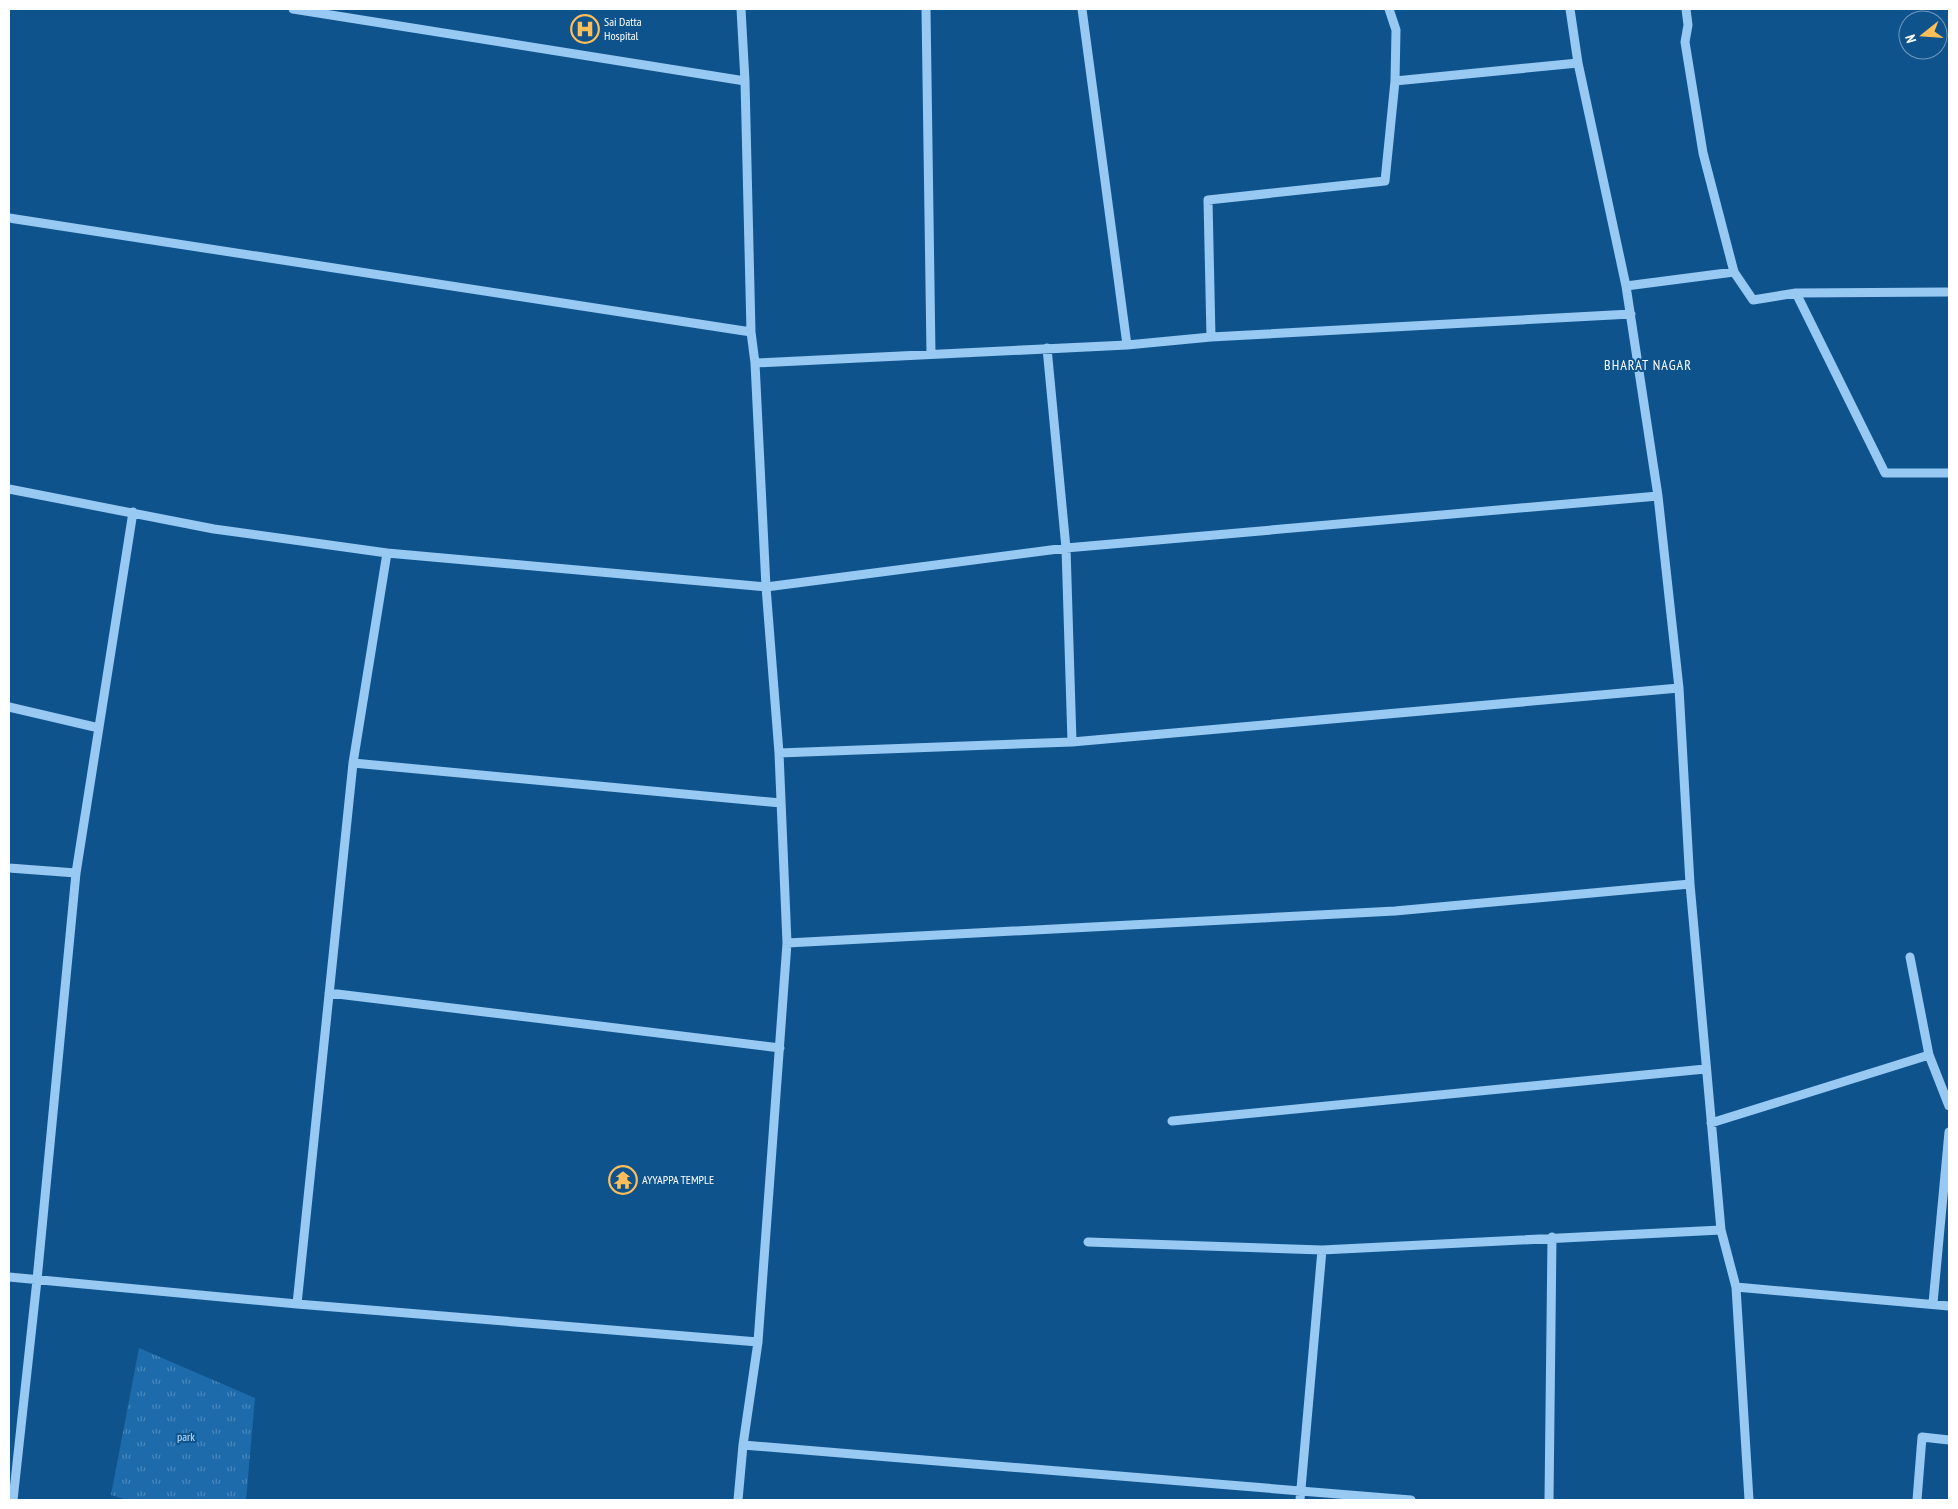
<svg xmlns="http://www.w3.org/2000/svg" width="1958" height="1509" font-family="'PT Sans Narrow',sans-serif">
  <defs>
    <pattern id="park-tufts" width="24" height="20" patternUnits="userSpaceOnUse" patternTransform="scale(1.25)"><rect width="24" height="20" fill="#1d6bab"/><path d="M3 7l-1-3M5 7V3M7 7l1-3M15 17l-1-3M17 17v-4M19 17l1-3" fill="none" stroke="#4a89bc"/></pattern>
  </defs>
  <rect width="100%" height="100%" fill="#0f538d"/>
  <!-- park -->
  <path fill="url(#park-tufts)" d="M 139,1348 L 255,1398 L 246,1500 L 128,1500 L 111,1495 Z"/>
  <g fill="none" stroke-linecap="round" stroke-linejoin="round">
    <!-- minor -->
    <path stroke="#97c9f3" stroke-width="9" d="M 293,9 L 745,81
      M 926,9 L 931,354
      M 1082,9 L 1127,345
      M 1570,9 L 1578,63 L 1626,286 L 1658,496 L 1679,688 L 1690,884 L 1721,1230 L 1736,1287 L 1749,1500
      M 1686,9 L 1688,25 L 1685,42 L 1703,153 L 1734,272
      M 1395,81 L 1578,63
      M 9,218 L 751,332
      M 1626,286 L 1734,272 L 1753,300 L 1796,293 L 1949,292
      M 1796,293 L 1885,473 L 1949,473
      M 1211,337 L 1208,200 L 1385,181 L 1395,81 L 1396,30 L 1389,9
      M 1047,348 L 1066,548 L 1072,742
      M 755,363 L 1127,345 L 1211,337 L 1631,314
      M 9,489 L 214,529 L 387,553 L 766,587 L 1066,548 L 1658,496
      M 9,707 L 99,728
      M 779,753 L 1072,742 L 1679,688
      M 353,763 L 781,803
      M 9,868 L 76,873
      M 787,943 L 1395,911 L 1690,884
      M 329,993 L 780,1048
      M 1929,1055 L 1949,1106
      M 1172,1121 L 1705,1069
      M 1711,1123 L 1929,1055 L 1910,957
      M 1088,1242 L 1322,1250 L 1721,1230
      M 9,1277 L 297,1304 L 758,1342
      M 1736,1287 L 1949,1306
      M 1933,1303 L 1949,1132
      M 297,1304 L 353,763 L 387,553
      M 743,1445 L 1411,1500
      M 13,1500 L 37,1280 L 76,873 L 133,512
      M 738,1500 L 743,1445 L 758,1342 L 787,943 L 779,753 L 766,587 L 755,363 L 751,332 L 745,81 L 741,9
      M 1300,1500 L 1322,1250
      M 1549,1500 L 1552,1237
      M 1917,1500 L 1922,1437 L 1949,1440"/>
  </g>
  <!-- icons -->
  <defs>
    <symbol id="hospital-ring" viewBox="-11 -11 22 22"><circle r="9.5" fill="#0f538d" stroke="#ffbe58" stroke-width="1.5"/><path d="M-5-5h3v3.5h4V-5h3V5h-3V1.5h-4V5h-3Z" fill="#ffbe58"/></symbol>
    <symbol id="temple-ring" viewBox="-11 -11 22 22"><circle r="9.5" fill="#0f538d" stroke="#ffbe58" stroke-width="1.5"/><path d="M0-6L5-2H3V0L6.5 2.5H4V6H1.5V3h-3V6H-4V2.5H-6.5L-3 0V-2H-5Z" fill="#ffbe58"/></symbol>
  </defs>
  <g fill-rule="evenodd">
    <use href="#hospital-ring" x="569" y="13" width="32" height="32"/>
    <use href="#temple-ring" x="607" y="1164" width="32" height="32"/>
  </g>
  <g text-anchor="middle" stroke-width="4" stroke-linejoin="round" paint-order="stroke">
    <!-- poi labels -->
    <g font-size="12" fill="#fff" stroke="#0f538d" text-anchor="start">
      <text x="604" y="26">Sai Datta<tspan x="604" dy="14">Hospital</tspan></text>
      <text x="642" y="1184">AYYAPPA TEMPLE</text>
    </g>
    <!-- park labels -->
    <g font-size="12" fill="#bee1fe" stroke="#0f538d">
      <text x="186" y="1441">park</text>
    </g>
    <!-- neighbourhood labels -->
    <g font-size="14" letter-spacing="1" fill="#fff" stroke="#0f538d">
      <text x="1648" y="370">BHARAT NAGAR</text>
    </g>
  </g>
  <!-- border -->
  <rect width="1958" height="1509" fill="none" stroke="#ffffff" stroke-width="20"/>
  <!-- north arrow -->
  <g transform="translate(1923 35) rotate(253)"><circle r="24" fill="#0f538d" stroke="#6f98bb"/>
  <path d="M0-4L9 19L0 12L-9 19Z" fill="#ffbe58"/>
  <text y="-8" font-size="14" font-weight="bold" text-anchor="middle" fill="#ffffff">N</text>
  </g>
</svg>
